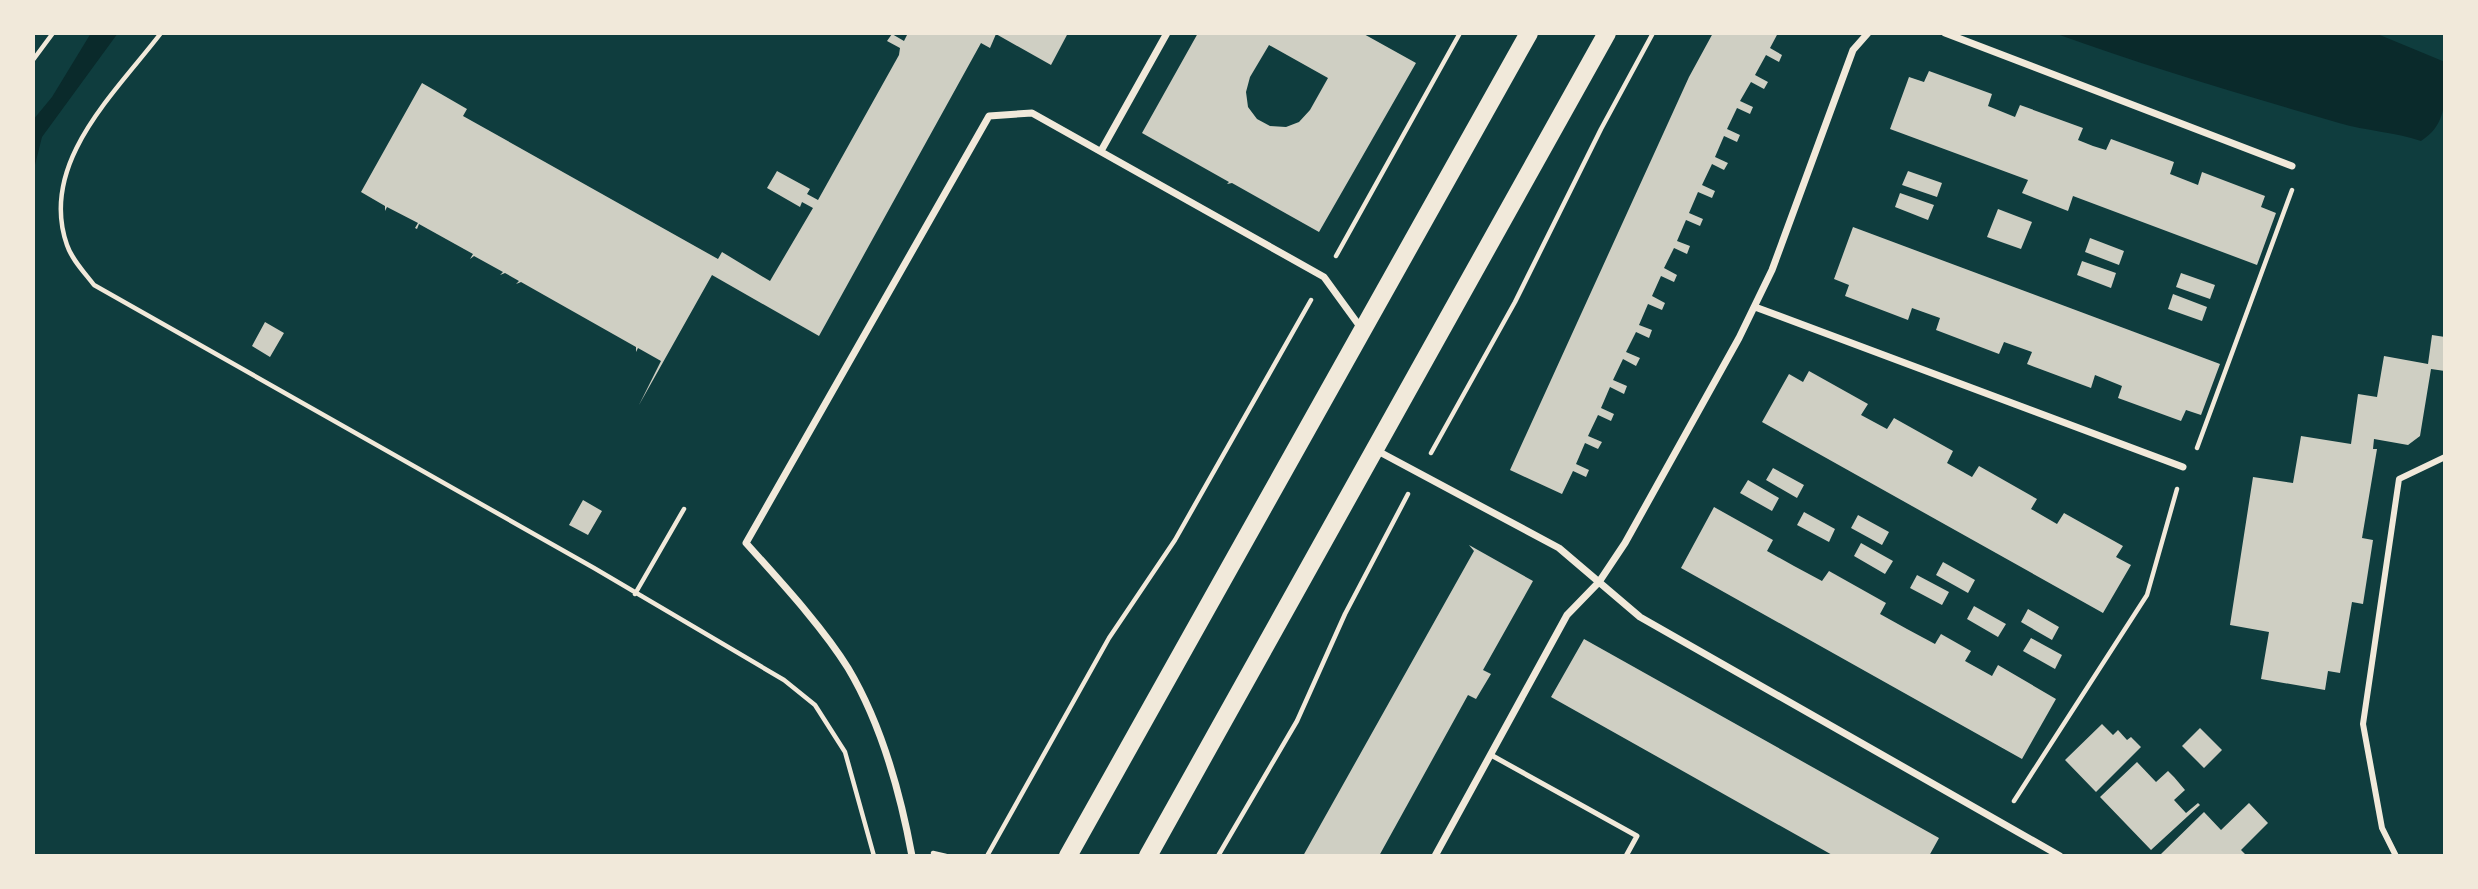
<svg xmlns="http://www.w3.org/2000/svg" width="2478" height="889" font-family="'Playfair Display',serif">
  <rect width="100%" height="100%" fill="#0f3d3e"/>
  <!-- water -->
  <path fill="#0a2a2b" d="M 91,33 L 118,33 L 42,137 L 33,173 L 33,120 L 52,97 Z
    M 2054,33 L 2375,33 L 2445,62 C 2445,92 2450,123 2421,141 C 2395,132 2366,131 2339,123 C 2243,95 2148,67 2054,33 Z"/>
  <!-- building -->
  <path fill="#cfcfc3" fill-rule="evenodd" d="M 908,33 L 1068,33 L 1051,65 L 996,34 L 990,48 L 981,43 L 819,336 L 712,275 L 639,405 L 661,361 L 638,348 L 636,352 L 636,347 L 521,282 L 516,284 L 519,281 L 505,273 L 500,275 L 503,272 L 474,256 L 470,259 L 473,254 L 419,224 L 417,229 L 415,228 L 418,223 L 387,207 L 385,211 L 385,206 L 361,192 L 422,83 L 467,109 L 463,116 L 718,259 L 722,252 L 770,281 L 813,208 L 802,202 L 800,207 L 767,188 L 777,171 L 810,189 L 807,194 L 818,200 L 899,55 L 900,48 L 887,41 L 892,34 L 904,41 Z
    M 1198,33 L 1362,33 L 1416,63 L 1319,232 L 1232,183 L 1227,184 L 1229,182 L 1142,133 ZM 1269,45 L 1328,78 L 1310,110 L 1299,122 L 1286,127 L 1270,126 L 1257,119 L 1248,107 L 1246,92 L 1250,77 Z
    M 1713,33 L 1778,33 L 1770,48 L 1782,55 L 1779,62 L 1766,55 L 1755,75 L 1768,82 L 1764,89 L 1751,82 L 1740,101 L 1753,107 L 1750,114 L 1737,108 L 1727,129 L 1740,135 L 1737,142 L 1724,136 L 1715,157 L 1728,163 L 1724,170 L 1712,164 L 1702,185 L 1715,191 L 1712,198 L 1698,192 L 1689,213 L 1703,219 L 1700,226 L 1686,220 L 1677,241 L 1690,246 L 1687,254 L 1674,248 L 1664,268 L 1677,275 L 1674,282 L 1661,276 L 1652,296 L 1665,303 L 1662,310 L 1648,304 L 1639,325 L 1652,330 L 1649,338 L 1636,332 L 1626,352 L 1640,358 L 1636,366 L 1623,359 L 1613,380 L 1627,386 L 1624,394 L 1610,387 L 1601,408 L 1614,414 L 1611,421 L 1598,415 L 1588,436 L 1602,442 L 1598,449 L 1585,443 L 1576,464 L 1589,470 L 1586,477 L 1573,471 L 1562,494 L 1510,470 L 1689,77 Z
    M 1929,71 L 1992,94 L 1988,106 L 2015,117 L 2020,105 L 2083,128 L 2078,140 L 2093,146 L 2106,150 L 2111,139 L 2174,162 L 2170,174 L 2198,185 L 2202,172 L 2265,196 L 2261,207 L 2276,213 L 2257,265 L 2073,196 L 2068,211 L 2022,193 L 2028,180 L 1890,129 L 1909,77 L 1924,82 Z
    M 1908,171 L 1942,183 L 1937,197 L 1902,185 Z
    M 1900,193 L 1934,205 L 1928,220 L 1895,207 Z
    M 1998,209 L 2032,222 L 2021,249 L 1987,237 Z
    M 1853,227 L 2220,364 L 2201,415 L 2186,410 L 2181,421 L 2118,398 L 2122,386 L 2095,375 L 2091,388 L 2027,364 L 2032,352 L 2004,342 L 1999,354 L 1936,330 L 1940,318 L 1912,308 L 1908,320 L 1845,296 L 1849,285 L 1834,279 Z
    M 2090,238 L 2124,251 L 2119,265 L 2085,252 Z
    M 2082,261 L 2116,273 L 2111,288 L 2077,275 Z
    M 2181,273 L 2215,285 L 2210,299 L 2176,287 Z
    M 2173,294 L 2207,307 L 2202,321 L 2168,309 Z
    M 265,322 L 284,333 L 270,357 L 252,346 Z
    M 2432,335 L 2445,337 L 2445,371 L 2431,369 L 2420,436 L 2408,445 L 2374,439 L 2373,449 L 2377,449 L 2362,538 L 2373,540 L 2363,604 L 2352,602 L 2340,673 L 2328,671 L 2325,690 L 2261,679 L 2269,632 L 2230,625 L 2253,477 L 2293,483 L 2301,436 L 2351,444 L 2358,394 L 2377,397 L 2384,356 L 2428,364 Z
    M 1809,371 L 1868,404 L 1861,415 L 1887,429 L 1894,418 L 1953,451 L 1947,463 L 1972,477 L 1979,466 L 2037,499 L 2031,509 L 2057,524 L 2064,513 L 2123,546 L 2116,557 L 2131,565 L 2103,613 L 1762,422 L 1789,374 L 1803,382 Z
    M 1773,468 L 1804,485 L 1797,498 L 1766,480 Z
    M 1748,480 L 1779,498 L 1772,511 L 1740,493 Z
    M 583,500 L 602,511 L 588,535 L 569,525 Z
    M 1714,507 L 1773,540 L 1767,551 L 1794,566 L 1822,581 L 1829,571 L 1886,603 L 1880,614 L 1907,629 L 1935,644 L 1941,634 L 1971,651 L 1965,661 L 1992,676 L 1998,665 L 2056,699 L 2022,759 L 1681,568 Z
    M 1804,512 L 1835,529 L 1829,542 L 1797,525 Z
    M 1858,515 L 1889,532 L 1882,545 L 1851,528 Z
    M 1861,543 L 1893,561 L 1885,574 L 1854,556 Z
    M 1469,545 L 1533,581 L 1483,670 L 1491,674 L 1476,699 L 1468,695 L 1379,856 L 1303,856 L 1474,551 Z
    M 1943,562 L 1975,580 L 1968,593 L 1936,575 Z
    M 1917,575 L 1949,592 L 1942,605 L 1910,588 Z
    M 1974,606 L 2006,624 L 1998,637 L 1967,619 Z
    M 2028,609 L 2059,627 L 2052,640 L 2021,622 Z
    M 2031,638 L 2062,655 L 2055,669 L 2023,651 Z
    M 1584,639 L 1939,838 L 1929,856 L 1834,856 L 1551,697 Z
    M 2102,724 L 2113,735 L 2118,730 L 2127,740 L 2131,737 L 2141,747 L 2096,792 L 2065,760 Z
    M 2200,728 L 2222,750 L 2204,768 L 2182,746 Z
    M 2137,762 L 2156,782 L 2168,771 L 2174,777 L 2185,790 L 2174,800 L 2186,813 L 2198,803 L 2200,805 L 2151,850 L 2100,797 Z
    M 2249,803 L 2268,823 L 2241,850 L 2247,856 L 2161,854 L 2204,812 L 2221,830 Z"/>
  <g fill="none" stroke-linecap="round" stroke-linejoin="round">
    <!-- path -->
    <path stroke="#f1e9da" stroke-width="4.5" d="M 161,33 C 116,92 38,163 67,245 C 72,260 85,273 94,285 L 594,568 L 784,680 L 815,705 L 845,752 L 874,856
      M 33,60 L 53,33
      M 1336,256 L 1460,33
      M 2197,448 L 2292,190
      M 1431,453 L 1515,302 L 1601,129 L 1653,33
      M 635,594 L 684,509
      M 2014,801 L 2147,595 L 2177,489
      M 933,853 L 946,856
      M 987,856 L 1109,638 L 1175,540 L 1311,300
      M 1218,856 L 1297,721 L 1345,614 L 1408,494"/>
    <!-- service -->
    <path stroke="#f1e9da" stroke-width="5" d="M 1491,755 L 1637,836 L 1626,856"/>
    <!-- pedestrian -->
    <path stroke="#f1e9da" stroke-width="6" d="M 2396,856 L 2382,828 L 2363,724 L 2399,479 L 2445,457"/>
    <!-- minor -->
    <path stroke="#f1e9da" stroke-width="7" d="M 1945,33 L 2292,166
      M 1101,151 L 1167,33
      M 1755,307 L 2183,467
      M 1374,449 L 1559,548 L 1640,617 L 2060,856
      M 912,856 C 900,791 882,725 848,668 C 822,626 779,580 746,543 L 989,116 L 1032,113 L 1324,277 L 1361,328
      M 1435,856 L 1567,615 L 1599,582 L 1625,543 L 1739,338 L 1772,270 L 1853,50 L 1868,33"/>
    <!-- primary -->
    <path stroke="#f1e9da" stroke-width="18" d="M 1068,856 L 1529,33
      M 1148,856 L 1607,33"/>
  </g>
  <!-- border -->
  <rect width="2478" height="889" fill="none" stroke="#f1e9da" stroke-width="70"/>
</svg>
